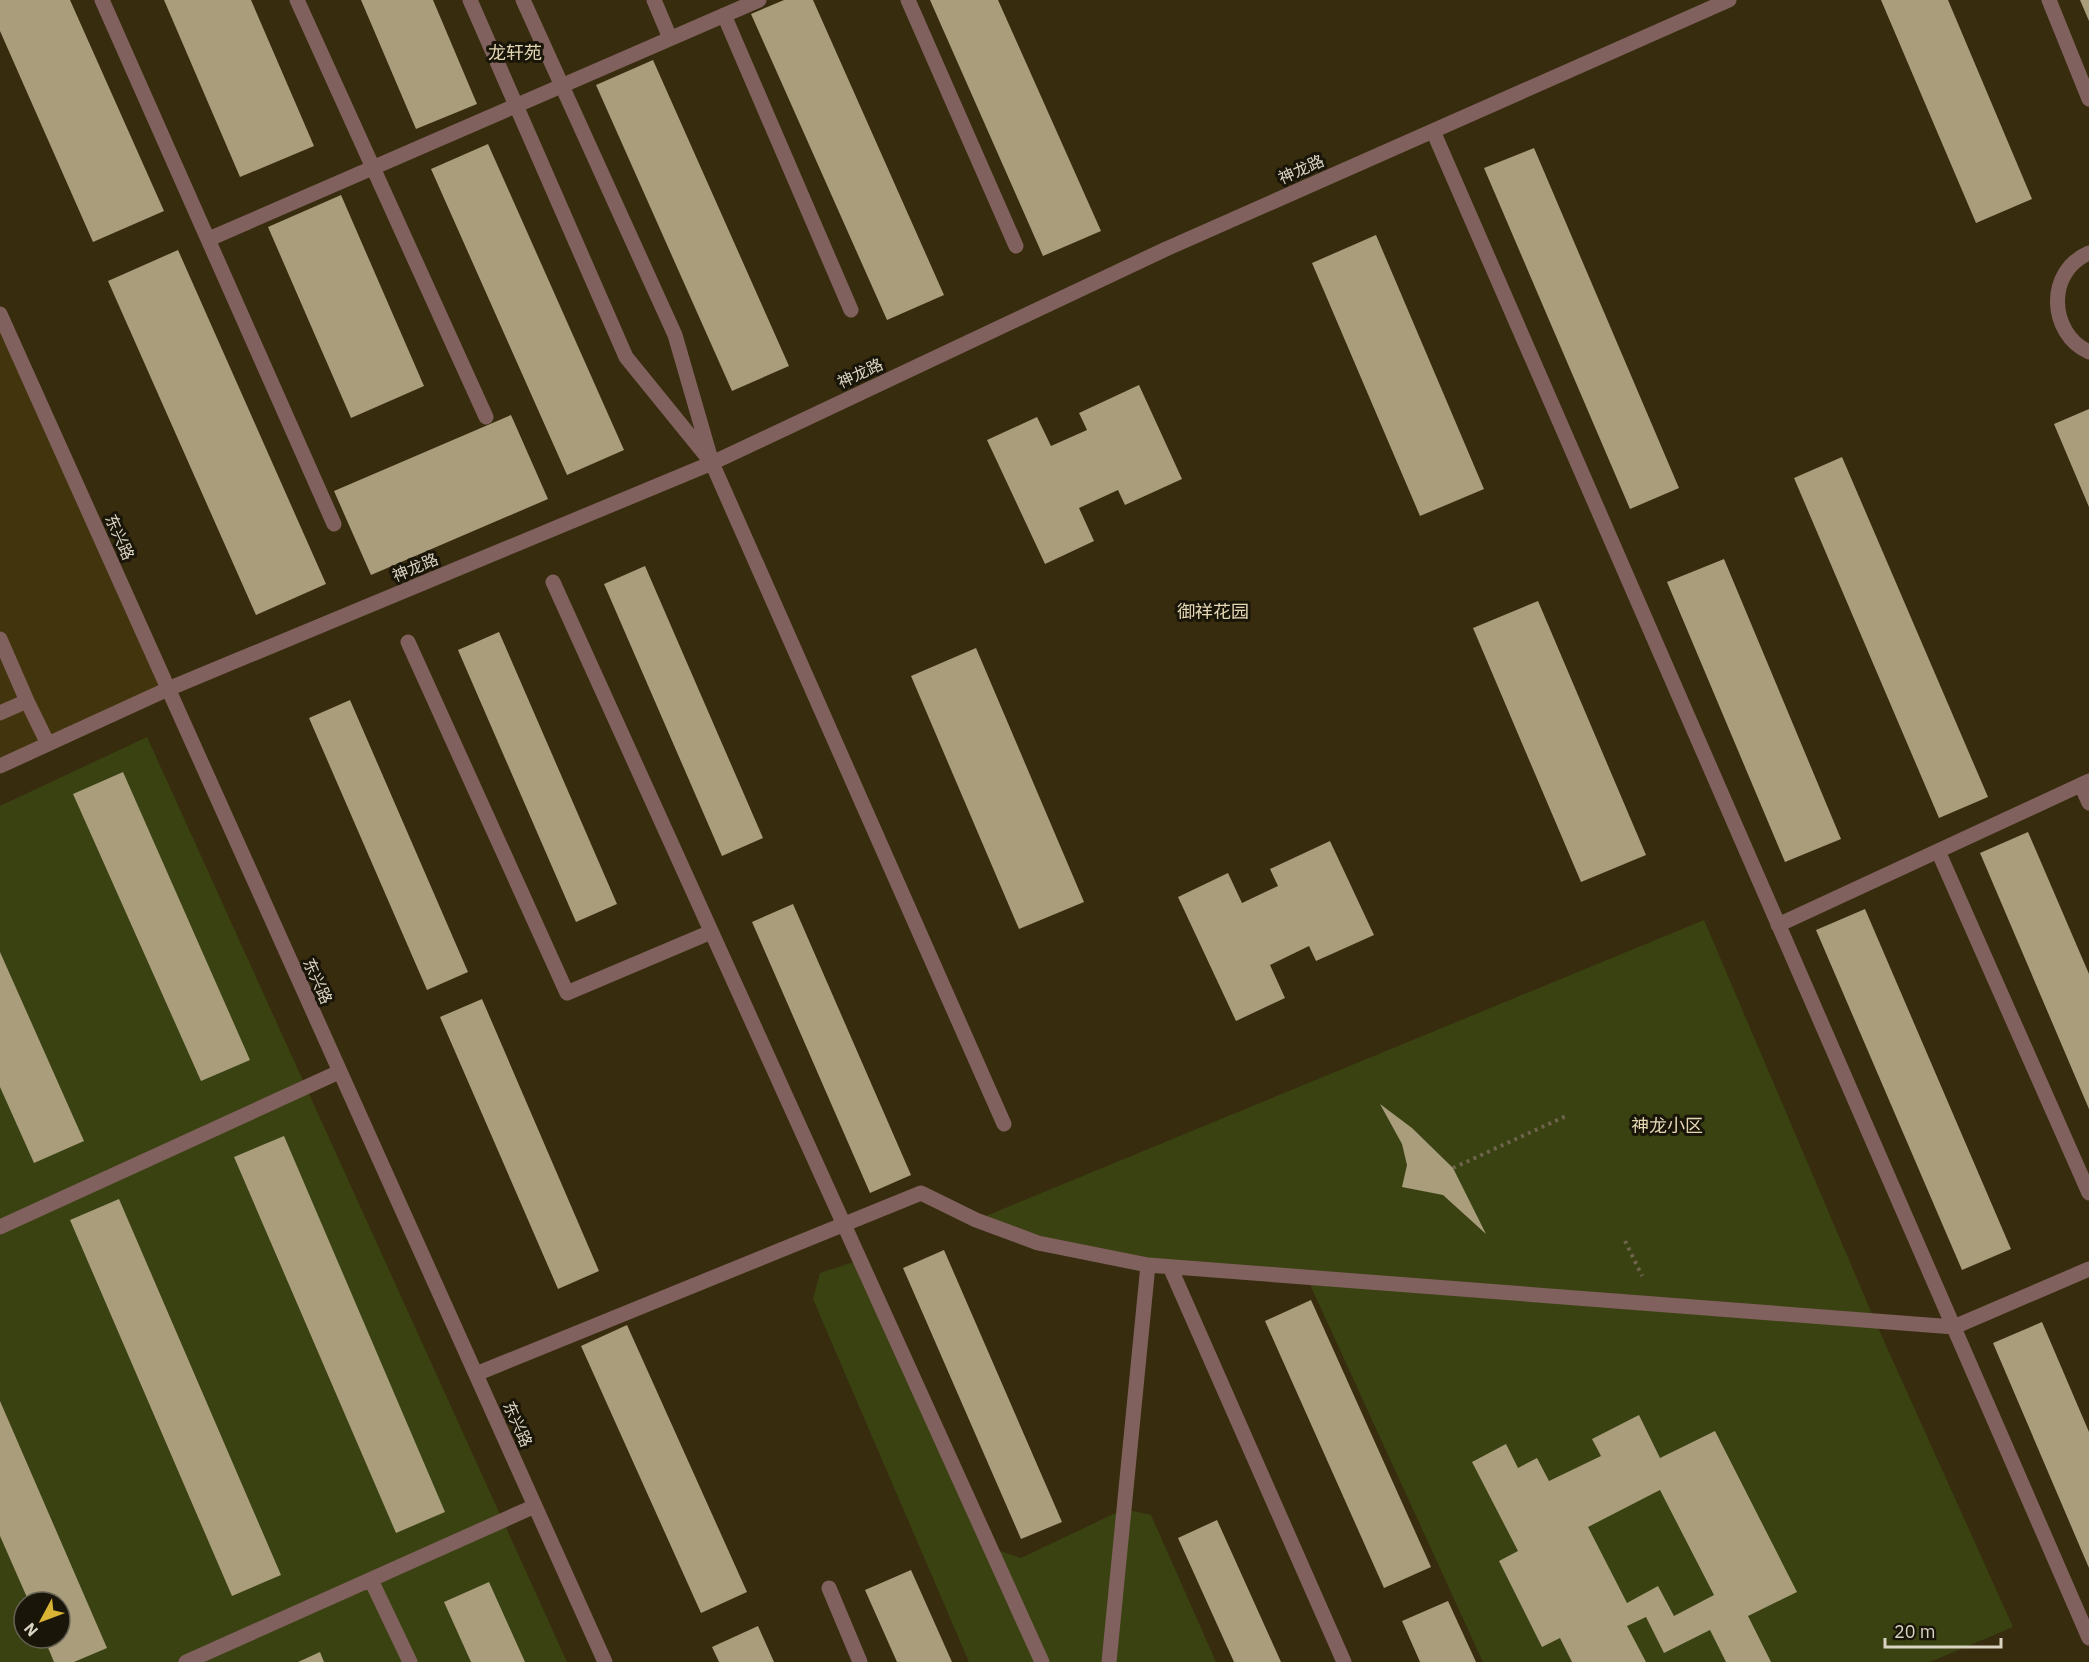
<svg xmlns="http://www.w3.org/2000/svg" width="2089" height="1662" font-family="'IBM Plex Sans','Noto Sans SC',sans-serif">
  <rect width="100%" height="100%" fill="#372c0e"/>
  <!-- built -->
  <path fill="#42350d" d="M 0,314 L 168,689 L 0,764 Z"/>
  <!-- green -->
  <path fill="#3a4212" fill-rule="evenodd" d="M 147,737 L 567,1662 L 0,1662 L 0,806 ZM 24,1602 L 60,1602 L 60,1638 L 24,1638 Z
    M 1704,920 L 1875,1321 L 2013,1627 L 1930,1662 L 1483,1662 L 1307,1278 L 1148,1265 L 976,1220 Z
    M 860,1260 L 991,1548 L 1021,1558 L 1124,1509 L 1151,1515 L 1216,1662 L 969,1662 L 813,1299 L 820,1273 Z"/>
  <!-- building -->
  <path fill="#a99d7c" fill-rule="evenodd" d="M 0,0 L 70,0 L 164,211 L 93,242 L 0,31 Z
    M 164,0 L 251,0 L 314,146 L 240,177 Z
    M 361,0 L 433,0 L 477,104 L 416,129 Z
    M 784,0 L 813,0 L 944,295 L 887,320 L 751,14 Z
    M 930,0 L 998,0 L 1101,231 L 1043,256 Z
    M 1881,0 L 1948,0 L 2032,199 L 1976,223 Z
    M 2080,0 L 2089,0 L 2089,21 Z
    M 653,60 L 789,366 L 732,391 L 596,85 Z
    M 488,144 L 624,450 L 567,475 L 431,169 Z
    M 1534,148 L 1679,488 L 1630,509 L 1484,168 Z
    M 341,195 L 424,386 L 351,418 L 268,227 Z
    M 1376,235 L 1484,489 L 1420,516 L 1312,263 Z
    M 178,250 L 326,584 L 256,615 L 108,281 Z
    M 1139,385 L 1182,479 L 1125,505 L 1118,490 L 1079,508 L 1094,541 L 1045,564 L 987,440 L 1037,417 L 1051,446 L 1087,430 L 1079,413 Z
    M 2089,409 L 2089,507 L 2054,424 Z
    M 511,415 L 548,499 L 371,575 L 334,491 Z
    M 1842,457 L 1988,797 L 1939,818 L 1794,478 Z
    M 1724,559 L 1841,839 L 1785,862 L 1667,582 Z
    M 645,566 L 763,838 L 722,856 L 604,584 Z
    M 1538,601 L 1646,855 L 1581,882 L 1473,628 Z
    M 499,632 L 617,904 L 576,922 L 458,650 Z
    M 976,648 L 1084,902 L 1019,929 L 911,676 Z
    M 350,700 L 468,972 L 427,990 L 309,718 Z
    M 123,772 L 250,1060 L 201,1081 L 73,794 Z
    M 2028,832 L 2089,974 L 2089,1109 L 1980,853 Z
    M 1330,841 L 1374,935 L 1316,961 L 1309,946 L 1270,965 L 1285,998 L 1236,1021 L 1178,897 L 1228,873 L 1242,903 L 1278,886 L 1270,869 Z
    M 793,904 L 911,1175 L 870,1193 L 752,922 Z
    M 1865,909 L 2011,1249 L 1962,1270 L 1816,930 Z
    M 0,952 L 84,1141 L 34,1163 L 0,1087 Z
    M 482,999 L 599,1271 L 558,1289 L 440,1017 Z
    M 1380,1104 L 1412,1128 L 1453,1168 L 1486,1234 L 1443,1195 L 1402,1187 L 1407,1165 L 1402,1144 Z
    M 284,1136 L 445,1512 L 396,1533 L 234,1157 Z
    M 119,1199 L 281,1575 L 232,1596 L 70,1220 Z
    M 944,1250 L 1062,1522 L 1021,1539 L 903,1268 Z
    M 1311,1300 L 1431,1567 L 1384,1588 L 1265,1321 Z
    M 2042,1322 L 2089,1432 L 2089,1568 L 1993,1343 Z
    M 627,1325 L 747,1592 L 701,1613 L 581,1346 Z
    M 0,1401 L 107,1648 L 74,1662 L 54,1662 L 44,1638 L 60,1638 L 60,1602 L 29,1602 L 0,1536 Z
    M 1639,1415 L 1660,1458 L 1715,1431 L 1797,1592 L 1748,1616 L 1771,1662 L 1726,1662 L 1710,1630 L 1664,1653 L 1646,1617 L 1627,1626 L 1646,1662 L 1572,1662 L 1560,1638 L 1542,1647 L 1499,1561 L 1518,1551 L 1472,1462 L 1506,1444 L 1518,1468 L 1537,1458 L 1549,1481 L 1601,1456 L 1592,1439 ZM 1660,1490 L 1714,1595 L 1674,1616 L 1658,1586 L 1627,1603 L 1588,1527 Z
    M 1217,1520 L 1281,1662 L 1234,1662 L 1178,1538 Z
    M 911,1570 L 952,1662 L 897,1662 L 865,1590 Z
    M 489,1582 L 525,1662 L 471,1662 L 444,1602 Z
    M 1448,1601 L 1476,1662 L 1420,1662 L 1402,1621 Z
    M 758,1626 L 774,1662 L 719,1662 L 712,1647 Z
    M 320,1652 L 324,1662 L 298,1662 Z"/>
  <g fill="none" stroke-linecap="round" stroke-linejoin="round">
    <!-- path -->
    <path stroke="#6e644b" stroke-width="4" stroke-dasharray="3 4.5" stroke-linecap="butt" d="M 1453,1168 L 1566,1116
      M 1625,1241 L 1642,1276"/>
    <!-- minor -->
    <path stroke="#81615d" stroke-width="15" d="M 102,0 L 334,524
      M 297,0 L 486,417
      M 470,0 L 626,357 L 708,458
      M 523,0 L 675,335 L 712,463 L 1004,1124
      M 654,0 L 670,38
      M 908,0 L 1016,246
      M 2049,0 L 2089,99
      M 724,15 L 851,310
      M 1433,131 L 2089,1638
      M 209,239 L 759,0
      M 2089,253 C 2046,271 2048,333 2089,352
      M 0,314 L 605,1662
      M 553,582 L 1042,1662
      M 0,639 L 27,701 L 0,713
      M 408,642 L 567,993 L 711,932
      M 27,701 L 48,744
      M 0,766 L 168,689 L 712,463 L 1166,249 L 1729,0
      M 2081,785 L 2089,803
      M 1938,851 L 2089,1193
      M 1778,925 L 2089,781
      M 0,1227 L 339,1072
      M 1170,1267 L 1344,1662
      M 476,1374 L 921,1193 L 976,1220 L 1038,1243 L 1148,1265
      M 371,1580 L 410,1662
      M 829,1588 L 860,1662
      M 186,1662 L 535,1506
      M 1109,1662 L 1148,1265 L 1954,1327 L 2089,1269"/>
  </g>
  <g text-anchor="middle" stroke-width="6" stroke-linejoin="round" paint-order="stroke">
    <!-- street labels -->
    <g font-size="16" fill="#d9d3c2" stroke="#1a1509">
      <text transform="translate(1301 169) rotate(-24)" y="6">神龙路</text>
      <text transform="translate(860 373) rotate(-25)" y="6">神龙路</text>
      <text transform="translate(120 537) rotate(66)" y="6">东兴路</text>
      <text transform="translate(415 567) rotate(-23)" y="6">神龙路</text>
      <text transform="translate(318 981) rotate(66)" y="6">东兴路</text>
      <text transform="translate(518 1424) rotate(66)" y="6">东兴路</text>
    </g>
    <!-- neighbourhood labels -->
    <g font-size="18" fill="#e4d7b4" stroke="#1a1509">
      <text x="515" y="59">龙轩苑</text>
      <text x="1213" y="618">御祥花园</text>
      <text x="1667" y="1132">神龙小区</text>
    </g>
  </g>
  <!-- north arrow -->
  <g transform="translate(42 1620) rotate(229)"><circle r="28" fill="#1a1509" stroke="#666153" stroke-width="1.5"/>
  <path d="M0-4.5L10 22L0 15L-10 22Z" fill="#d9b334"/>
  <text y="-9" font-size="16" font-weight="bold" text-anchor="middle" fill="#d9d3c2">N</text>
  </g>
  <!-- scale -->
  <path d="M1885 1638v9h116v-9" fill="none" stroke="#d9d3c2" stroke-width="3"/>
  <text x="1894" y="1638" font-size="18" fill="#d9d3c2" stroke="#1a1509" stroke-width="4.5" paint-order="stroke">20 m</text>
</svg>
